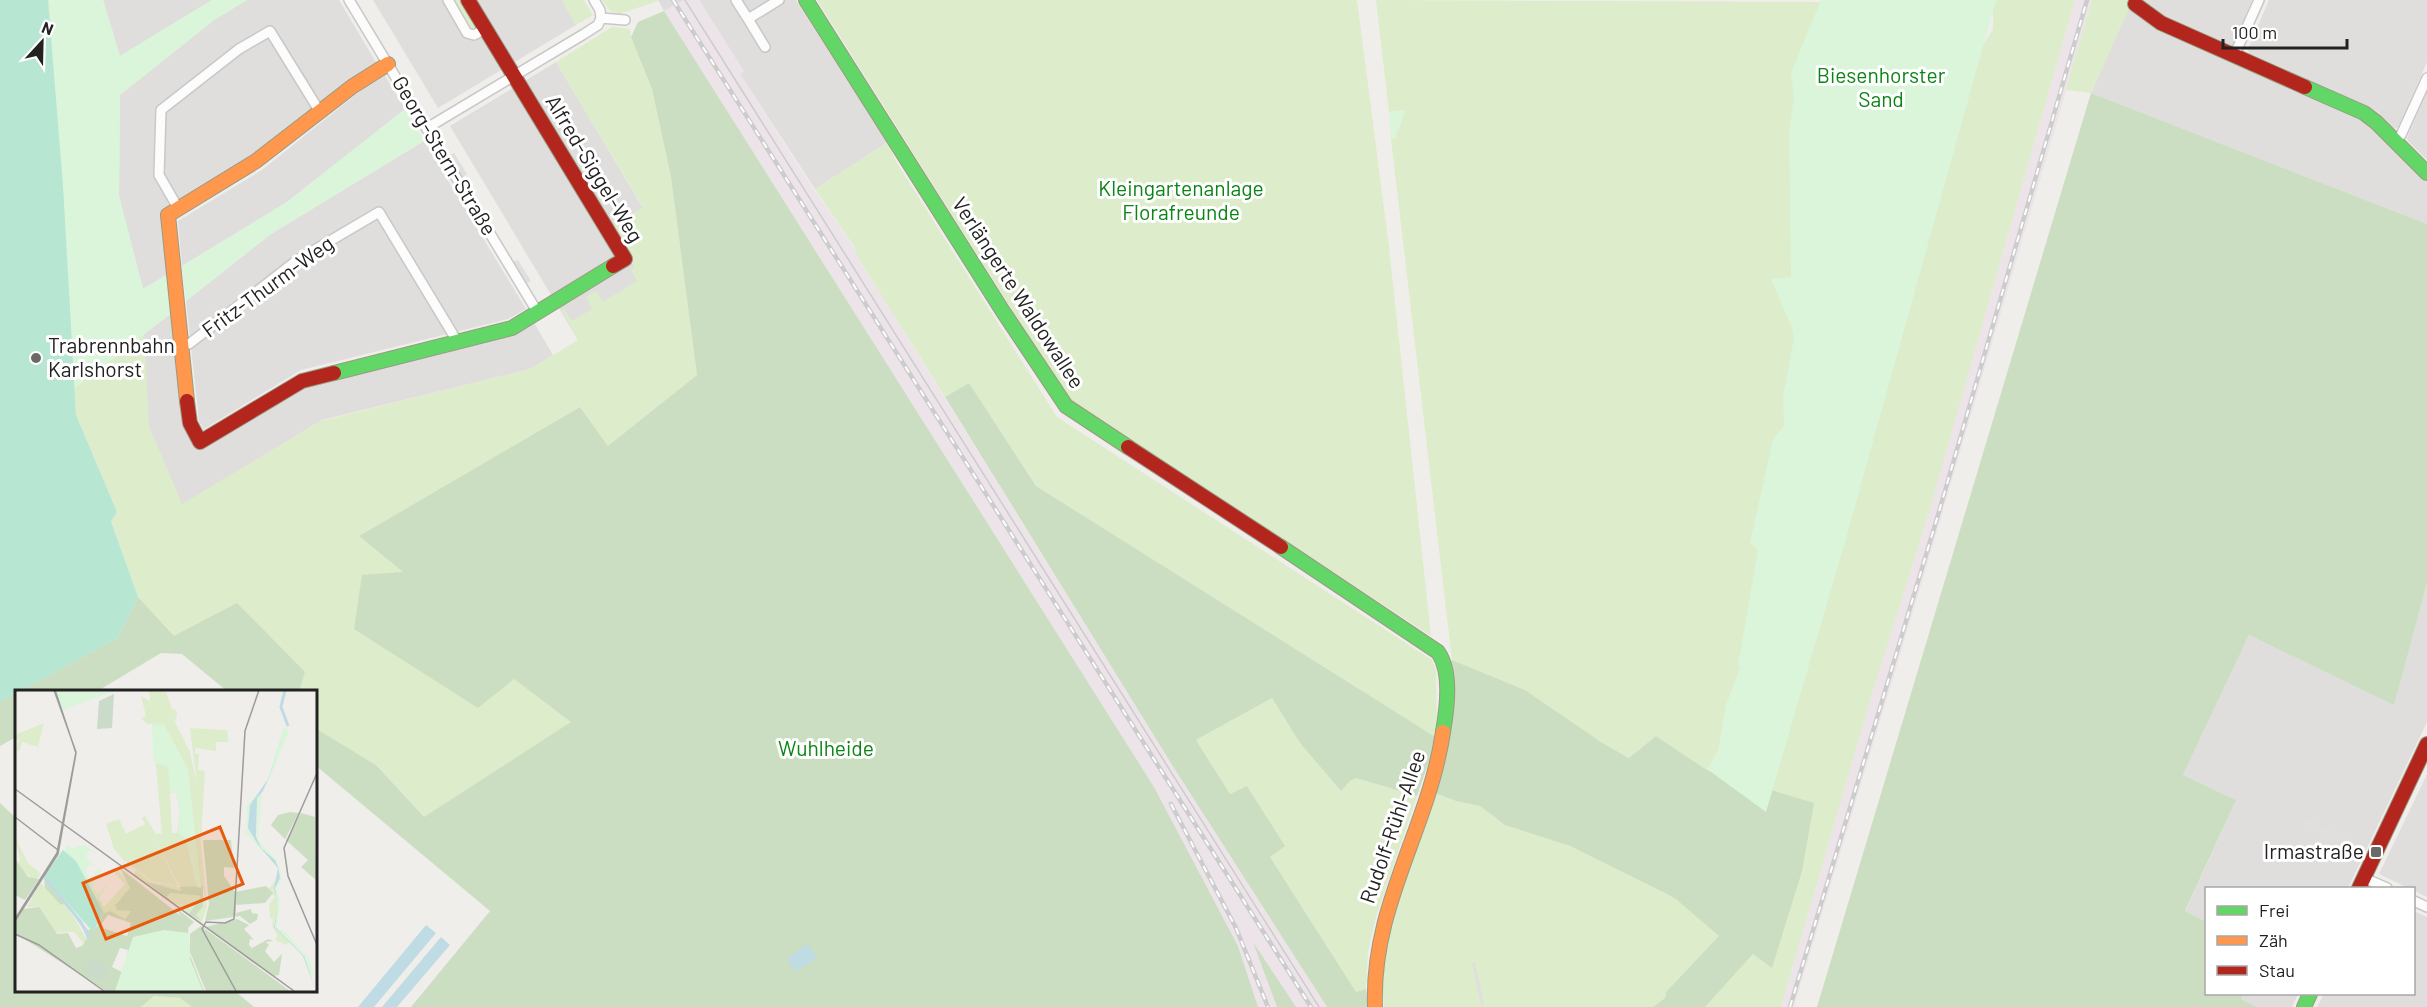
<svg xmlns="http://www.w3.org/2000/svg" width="2427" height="1007" font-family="Barlow,sans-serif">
  <rect width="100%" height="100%" fill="#f0eeeb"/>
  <!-- residential -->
  <path fill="#dfdedc" d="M 103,0 L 212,0 L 120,56 Z
    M 247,0 L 339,0 L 377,64 L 356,76 L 255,157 L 162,213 L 168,274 L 143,289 L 119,196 L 120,95 L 214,20 Z
    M 373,0 L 562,0 L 576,25 L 438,108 Z
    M 699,0 L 796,0 L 888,142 L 815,189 L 740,74 L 743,71 Z
    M 2132,0 L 2252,0 L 2227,60 L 2370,125 L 2427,182 L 2427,224 L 2091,93 Z
    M 2269,0 L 2427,0 L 2427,62 L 2398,127 L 2394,129 L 2378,112 L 2249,53 L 2248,49 Z
    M 556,62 L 643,208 L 611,228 L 652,295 L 578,340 L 450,126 Z
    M 385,76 L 405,109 L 287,202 L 182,266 L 178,221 L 262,170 L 364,88 Z
    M 2427,92 L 2427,160 L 2408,141 L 2407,138 Z
    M 424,141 L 526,309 L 508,319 L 301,370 L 204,429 L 199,421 L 186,301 L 271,234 Z
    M 173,312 L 185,426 L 199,449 L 307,384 L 533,321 L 553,355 L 530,369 L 322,420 L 182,505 L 148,426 L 144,334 Z
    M 2427,583 L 2427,722 L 2348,888 L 2206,888 L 2206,922 L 2185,912 L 2236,800 L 2183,775 L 2249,635 L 2394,704 Z
    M 2427,774 L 2427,897 L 2379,874 Z
    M 2414,911 L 2427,917 L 2427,1007 L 2317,1007 L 2324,994 L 2414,994 Z
    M 2244,994 L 2298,994 L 2292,1007 L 2257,1007 L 2241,999 Z"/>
  <!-- industrial -->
  <path fill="#ede4e9" d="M 684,0 L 699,0 L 744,71 L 740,74 L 801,170 L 857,252 L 855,253 L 1174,768 L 1327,1007 L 1295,1007 L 1255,945 L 1277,1007 L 1258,1007 L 1238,946 L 1154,787 L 664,11 Z
    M 2075,0 L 2092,0 L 2075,61 L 1923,579 L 1794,1007 L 1781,1007 L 1872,694 L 1929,512 Z"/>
  <!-- grass -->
  <path fill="#ddeccb" d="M 48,0 L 103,0 L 120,56 L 212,0 L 247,0 L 214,20 L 120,95 L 119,196 L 143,289 L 173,312 L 144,334 L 149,426 L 182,504 L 321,421 L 530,369 L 578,340 L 562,310 L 564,309 L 572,321 L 592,309 L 586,297 L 596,291 L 603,302 L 637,281 L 631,270 L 635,267 L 611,227 L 643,207 L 556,62 L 612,27 L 630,29 L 631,37 L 652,89 L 671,177 L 697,375 L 608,446 L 580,407 L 359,536 L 403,572 L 514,679 L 572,722 L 424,817 L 376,765 L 315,728 L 315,692 L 299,692 L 305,672 L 174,636 L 138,597 L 111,520 L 117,512 L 76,415 L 63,186 Z
    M 453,0 L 463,0 L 479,27 L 472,32 Z
    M 562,0 L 584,0 L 593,15 L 576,25 Z
    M 602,0 L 657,0 L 658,1 L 619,14 L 611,12 Z
    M 817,0 L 1357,0 L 1389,247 L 1431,636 L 1068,399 Z
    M 1376,0 L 1820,2 L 1870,0 L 1976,55 L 1993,30 L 1993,4 L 1984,0 L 2075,0 L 1929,512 L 1872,694 L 1781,1007 L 1705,1007 L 1753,954 L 1772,967 L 1813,803 L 1707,770 L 1656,736 L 1630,758 L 1601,742 L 1525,690 L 1452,660 L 1391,139 L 1396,139 L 1397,129 L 1399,129 L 1405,110 L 1389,112 Z
    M 2092,0 L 2133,0 L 2091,93 L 2066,90 Z
    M 888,142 L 895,160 L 1057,417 L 1432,660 L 1436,670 L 1437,738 L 1036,486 L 969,383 L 945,397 L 855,253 L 857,251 L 815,189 Z
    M 1272,698 L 1300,743 L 1341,791 L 1350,781 L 1356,778 L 1417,796 L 1376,917 L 1368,951 L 1366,989 L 1356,992 L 1270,857 L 1284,845 L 1247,786 L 1230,794 L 1196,740 Z
    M 1434,793 L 1456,801 L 1480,806 L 1505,825 L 1570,846 L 1667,894 L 1689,908 L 1719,936 L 1666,992 L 1665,998 L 1653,1007 L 1384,1007 L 1381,973 L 1393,909 Z
    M 154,996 L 180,998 L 192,1007 L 141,1007 Z"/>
  <!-- forest -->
  <path fill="#cbdec1" d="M 664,11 L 1154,787 L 1238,946 L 1258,1007 L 411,1007 L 490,911 L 315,765 L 315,728 L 376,765 L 424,817 L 571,722 L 514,679 L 478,708 L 354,629 L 362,575 L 403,572 L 359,536 L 580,407 L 608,446 L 697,375 L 671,177 L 652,89 L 631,37 L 638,22 Z
    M 2091,93 L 2427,224 L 2427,583 L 2394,705 L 2249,635 L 2183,775 L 2236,800 L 2185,911 L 2206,922 L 2206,994 L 2244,994 L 2241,999 L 2257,1007 L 1817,1007 Z
    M 969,383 L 1036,486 L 1437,738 L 1417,796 L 1356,778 L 1350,781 L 1341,791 L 1300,743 L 1272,698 L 1196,740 L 1230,794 L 1247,786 L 1285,846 L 1270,857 L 1356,992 L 1366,989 L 1368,1007 L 1327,1007 L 1174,768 L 945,397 Z
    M 138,597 L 174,636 L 237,603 L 305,672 L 299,692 L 228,692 L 182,654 L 161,653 L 96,692 L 18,692 L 118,638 Z
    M 1452,660 L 1525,690 L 1601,742 L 1629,758 L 1656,736 L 1707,770 L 1814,803 L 1802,871 L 1772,968 L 1753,954 L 1705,1007 L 1653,1007 L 1665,998 L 1666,992 L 1719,936 L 1677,900 L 1667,894 L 1570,846 L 1505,825 L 1480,806 L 1456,801 L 1432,792 L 1449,665 Z
    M 16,693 L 16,737 L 0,746 L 0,702 Z
    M 0,803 L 16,818 L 16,990 L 235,991 L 254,1007 L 192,1007 L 180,998 L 154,996 L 141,1007 L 0,1007 Z
    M 1253,942 L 1296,1007 L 1277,1007 Z"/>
  <!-- park -->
  <path fill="#daf5da" d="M 49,0 L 103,0 L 120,56 L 212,0 L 247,0 L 214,20 L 120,95 L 119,196 L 143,289 L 168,274 L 173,312 L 74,389 Z
    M 1821,0 L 1996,0 L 1845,542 L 1766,812 L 1707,769 L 1718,751 L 1726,705 L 1740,668 L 1738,665 L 1758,550 L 1750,543 L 1773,439 L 1784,426 L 1783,397 L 1794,338 L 1792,328 L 1771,279 L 1791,277 L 1789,132 L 1794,97 L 1791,73 Z
    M 405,109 L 424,141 L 271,234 L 186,301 L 182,266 L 287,202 Z
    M 1405,110 L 1399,129 L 1397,130 L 1396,139 L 1391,139 L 1389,112 Z"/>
  <!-- pitch -->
  <path fill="#b7e6d2" d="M 0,0 L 48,0 L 63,186 L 76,415 L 117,512 L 111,521 L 138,597 L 118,638 L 0,702 Z"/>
  <!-- parking -->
  <path fill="#e0dfde" d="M 454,153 L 467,174 L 462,178 L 448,156 Z
    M 518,260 L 531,281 L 526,284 L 512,262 Z
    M 2306,819 L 2346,837 L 2344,843 L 2303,824 Z
    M 1475,962 L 1484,1005 L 1481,1005 L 1472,963 Z"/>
  <!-- water -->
  <path fill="#bfdbe3" d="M 426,925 L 436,933 L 374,1007 L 358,1007 Z
    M 441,937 L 450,945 L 397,1007 L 382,1007 Z
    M 808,944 L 817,958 L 795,972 L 787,959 Z"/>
  <!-- pier -->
  <path fill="#dedddd" d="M 658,0 L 684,0 L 664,11 Z"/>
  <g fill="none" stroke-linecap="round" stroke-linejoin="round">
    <defs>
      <path id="street" d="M 349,0 L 538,313
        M 448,0 L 467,33 L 474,35 L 485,29
        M 594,0 L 600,10 L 601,18 L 625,20
        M 736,0 L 748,19 L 779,0
        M 748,19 L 765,47
        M 2234,56 L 2259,0
        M 427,128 L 584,34 L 598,25 L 601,18
        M 2395,141 L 2401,135 L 2427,78
        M 178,208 L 159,175 L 161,110 L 239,49 L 270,31 L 320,112
        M 181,345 L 189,344 L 296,261 L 379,212 L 457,341
        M 2364,878 L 2387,888
        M 2414,901 L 2427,907"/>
      <path id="fast" d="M 806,0 L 1002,310 L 1066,406 L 1128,447
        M 2305,87 L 2364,113 L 2376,122 L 2427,173
        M 334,373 L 512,328 L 613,266
        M 1281,547 L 1438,652 C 1452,672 1447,708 1443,732
        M 2304,1007 L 2310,994"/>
      <path id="slow" d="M 187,401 L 168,215 L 256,161 L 353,86 L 388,64
        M 1375,1007 C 1371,905 1429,828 1443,732"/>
      <path id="jam" d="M 468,0 L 625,259 L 613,266
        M 2135,4 L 2161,23 L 2305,87
        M 187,401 L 190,423 L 200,442 L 302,381 L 334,373
        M 1128,447 L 1281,547
        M 2359,888 L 2427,744"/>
    </defs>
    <!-- street casing -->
    <use href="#street" stroke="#c9c8c7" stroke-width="12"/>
    <!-- fast casing -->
    <use href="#fast" stroke="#999a82" stroke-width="16"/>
    <!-- slow casing -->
    <use href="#slow" stroke="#999a82" stroke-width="16"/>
    <!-- jam casing -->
    <use href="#jam" stroke="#999a82" stroke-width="16"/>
    <!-- street -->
    <use href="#street" stroke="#fdfcfc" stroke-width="9"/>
    <!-- fast -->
    <use href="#fast" stroke="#63d668" stroke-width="14"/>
    <!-- slow -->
    <use href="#slow" stroke="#ff974d" stroke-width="14"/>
    <!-- jam -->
    <use href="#jam" stroke="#b3261e" stroke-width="14"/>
    <!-- tram -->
    <path stroke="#ccc" stroke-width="1.5" d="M 685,0 L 1319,1007"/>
    <defs>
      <path id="rail" d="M 673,0 L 1311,1007
        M 1171,804 L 1236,928 L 1268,1007
        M 1790,1007 L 1938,515 L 2087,0"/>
    </defs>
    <!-- rail casing -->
    <use href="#rail" stroke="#ccc" stroke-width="4.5"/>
    <!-- rail -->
    <use href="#rail" stroke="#fff" stroke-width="2" stroke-dasharray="7" stroke-linecap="butt"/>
  </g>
  <!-- markers -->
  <g fill="#6a6968" stroke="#fff" stroke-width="2">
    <circle cx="36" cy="358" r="6"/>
    <rect x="2370" y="846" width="12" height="12" rx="3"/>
  </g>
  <g text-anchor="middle" stroke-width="6" stroke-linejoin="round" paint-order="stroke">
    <!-- park labels -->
    <g font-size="21" fill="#0c8416" stroke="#fff">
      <text x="1881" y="83">Biesenhorster<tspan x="1881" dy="24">Sand</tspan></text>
      <text x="1181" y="196">Kleingartenanlage<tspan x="1181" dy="24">Florafreunde</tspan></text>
      <text x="826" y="756">Wuhlheide</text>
    </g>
    <!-- street labels -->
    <g font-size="21" fill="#222" stroke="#fff">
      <text transform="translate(444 156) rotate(59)" y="7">Georg-Stern-Straße</text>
      <text transform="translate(594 169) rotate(59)" y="7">Alfred-Siggel-Weg</text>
      <text transform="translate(268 287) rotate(-36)" y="7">Fritz-Thurm-Weg</text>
      <text transform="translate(1018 293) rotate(57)" y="7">Verlängerte Waldowallee</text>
      <text transform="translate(1393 827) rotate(-71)" y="7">Rudolf-Rühl-Allee</text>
    </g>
    <!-- poi labels -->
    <g font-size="21" fill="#222" stroke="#fff" text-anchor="start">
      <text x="48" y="353">Trabrennbahn<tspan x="48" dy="24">Karlshorst</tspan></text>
      <text x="2364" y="859" text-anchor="end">Irmastraße</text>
    </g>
  </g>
  <!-- overview -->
  <g transform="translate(15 690)">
    <rect width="302" height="302" fill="#f0eeeb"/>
    <path d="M 134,0 L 151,2 L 157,19 L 162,21 L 161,32 L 155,22 L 175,62 L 182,95 L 175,38 L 212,40 L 213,44 L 213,52 L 201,52 L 201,61 L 180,58 L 180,64 L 184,64 L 183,80 L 190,81 L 186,150 L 183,128 L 192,216 L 186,234 L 171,223 L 167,213 L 167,218 L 152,207 L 155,203 L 186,206 L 174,224 L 187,231 L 181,225 L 190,206 L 188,197 L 165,197 L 137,145 L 163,196 L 137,191 L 110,171 L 106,177 L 110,172 L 99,159 L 91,134 L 104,129 L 111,144 L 130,134 L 127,128 L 130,126 L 141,144 L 147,143 L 137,34 L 147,33 L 132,34 L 126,28 L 131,26 L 126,6 L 135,11 ZM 161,102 L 165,124 L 162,143 L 157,143 L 155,103 ZM 29,33 L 23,57 L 7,52 L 4,61 L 1,60 L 4,49 L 0,50 L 0,45 ZM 0,147 L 13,173 L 26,184 L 19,191 L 2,175 L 5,170 ZM 69,155 L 83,165 L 74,160 L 70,166 L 72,171 L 66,166 L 63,170 L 76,193 L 83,178 L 86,181 L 77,195 L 89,217 L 110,194 L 100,183 L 103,180 L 116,198 L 100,214 L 116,220 L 110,229 L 89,223 L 81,214 L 58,159 ZM 121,180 L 137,192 L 164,197 L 166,201 L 130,193 L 118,185 ZM 264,186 L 259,198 L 263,215 L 259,235 L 274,252 L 271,255 L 260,250 L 263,246 L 257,236 L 258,229 L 255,228 L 254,214 L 260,207 L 253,200 ZM 25,192 L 46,214 L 50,212 L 72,250 L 68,253 L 59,242 L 30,243 L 33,235 L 22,217 L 12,217 Z" fill="#ddeccb" fill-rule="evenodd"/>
    <path d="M 275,122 L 284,123 L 270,149 L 256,135 L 263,125 ZM 286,123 L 300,127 L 301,190 L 286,177 L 293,170 L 271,150 ZM 188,150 L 216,150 L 219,178 L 209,177 L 209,186 L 220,202 L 251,196 L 258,203 L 250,213 L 221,215 L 221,223 L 236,219 L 237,223 L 243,224 L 242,230 L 235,234 L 225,226 L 190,231 L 194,214 ZM 1,170 L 13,187 L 24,189 L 10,210 L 0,205 ZM 105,178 L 166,226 L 160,217 L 179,232 L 173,238 L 175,265 L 189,301 L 91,301 L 0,243 L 0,232 L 8,219 L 24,217 L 42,244 L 53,243 L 61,258 L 67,256 L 72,248 L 69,240 L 50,213 L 46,215 L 30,198 L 29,186 L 73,240 L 82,237 L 89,223 L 95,221 L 110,229 L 116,221 L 102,220 L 100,215 L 115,198 ZM 93,225 L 116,233 L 112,246 L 84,237 ZM 105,258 L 113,260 L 109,283 L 97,277 ZM 131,192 L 166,201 L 165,197 L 188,196 L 188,216 L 181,225 L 187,231 L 174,224 L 186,206 L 155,203 L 152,207 L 171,223 ZM 222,229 L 234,235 L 229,239 L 239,250 L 235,249 L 234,255 L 237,258 L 253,249 L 258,251 L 251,252 L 254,255 L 250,261 L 259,272 L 267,264 L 264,285 L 258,286 L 191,237 ZM 186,236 L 215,257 L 275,301 L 191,301 L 175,262 L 175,244 Z" fill="#cbdec1" fill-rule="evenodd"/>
    <path d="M 99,4 L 97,38 L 82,39 L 84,11 ZM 74,268 L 94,277 L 88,291 L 69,281 Z" fill="#cadbca"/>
    <path d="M 41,0 L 102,0 L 48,20 ZM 149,34 L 173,79 L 186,198 L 182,197 L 170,148 L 163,143 L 165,123 L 162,103 L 155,103 L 153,77 L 140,73 L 138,66 L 137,35 ZM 268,38 L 274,39 L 273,44 L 250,100 ZM 247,100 L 243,150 L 262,171 L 267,190 L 261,198 L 265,208 L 262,239 L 269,241 L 293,267 L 299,282 L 295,285 L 287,264 L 261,239 L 259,236 L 263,215 L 260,198 L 265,187 L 261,175 L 229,141 L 232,138 L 232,115 ZM 242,110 L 242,146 L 240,147 L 235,133 L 237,116 ZM 52,154 L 59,159 L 69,155 L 83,165 L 74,160 L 70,166 L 82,177 L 75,174 L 71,180 L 75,193 L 83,178 L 86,181 L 77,195 L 82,205 L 95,191 L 81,213 L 61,170 L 49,163 ZM 149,240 L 174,243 L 175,269 L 188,301 L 100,301 L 118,247 Z" fill="#daf5da" fill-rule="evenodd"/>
    <path d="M 48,160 L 61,171 L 89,223 L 78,242 L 29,186 Z" fill="#b7e6d2"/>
    <path d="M 270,40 L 254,87 L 248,101 L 242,108 L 241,147 L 246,158 L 260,170 L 263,177 L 265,188 L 260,198 L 263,215 L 260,237 L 289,266 L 301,301 L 288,266 L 259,237 L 263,215 L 259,198 L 263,178 L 244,156 L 233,138 L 235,115 L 253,89 Z" fill="#bfdbe3"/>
    <path fill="none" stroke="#bfdbe3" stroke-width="3" d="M 270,0 L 266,17 L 273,36M 30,188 L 66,232 L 74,248"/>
    <path fill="none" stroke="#9e9c9b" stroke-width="1.5" d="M 302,83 L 269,158 L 273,186 L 302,255M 0,99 L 279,301M 0,127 L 43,160M 0,229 L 42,163 L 61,62 L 39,0M 0,231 L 43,164 L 61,63 L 40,0M 0,244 L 24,255 L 89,301M 221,301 L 187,239 L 191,232 L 210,233 L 219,229 L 230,41 L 244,0"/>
    <path fill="#e8590c" fill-opacity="0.15" stroke="#e8590c" stroke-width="3" d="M 205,137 L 228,194 L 91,249 L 68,193 Z"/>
    <rect width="302" height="302" fill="none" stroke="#222" stroke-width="3"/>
  </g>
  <!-- legend -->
  <rect x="2205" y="887" width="210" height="108" fill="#ffffff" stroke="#a7a7a7" stroke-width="1.5"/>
  <rect x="2217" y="906" width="30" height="9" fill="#63d668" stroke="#a7a7a7" stroke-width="1.5"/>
  <text x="2259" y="917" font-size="18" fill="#222222">Frei</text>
  <rect x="2217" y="936" width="30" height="9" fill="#ff974d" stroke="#a7a7a7" stroke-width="1.5"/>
  <text x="2259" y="947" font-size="18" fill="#222222">Zäh</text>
  <rect x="2217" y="966" width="30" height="9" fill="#b3261e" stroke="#a7a7a7" stroke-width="1.5"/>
  <text x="2259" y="977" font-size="18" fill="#222222">Stau</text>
  <!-- north arrow -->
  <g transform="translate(42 42) rotate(22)" stroke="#ffffff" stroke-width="4.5" paint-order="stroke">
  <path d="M0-4.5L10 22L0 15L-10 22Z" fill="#222222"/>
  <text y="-9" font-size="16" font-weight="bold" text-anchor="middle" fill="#222222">N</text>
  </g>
  <!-- scale -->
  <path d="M2223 39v9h124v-9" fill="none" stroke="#222222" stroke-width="3"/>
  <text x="2232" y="39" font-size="18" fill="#222222" stroke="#ffffff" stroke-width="4.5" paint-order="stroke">100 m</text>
</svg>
